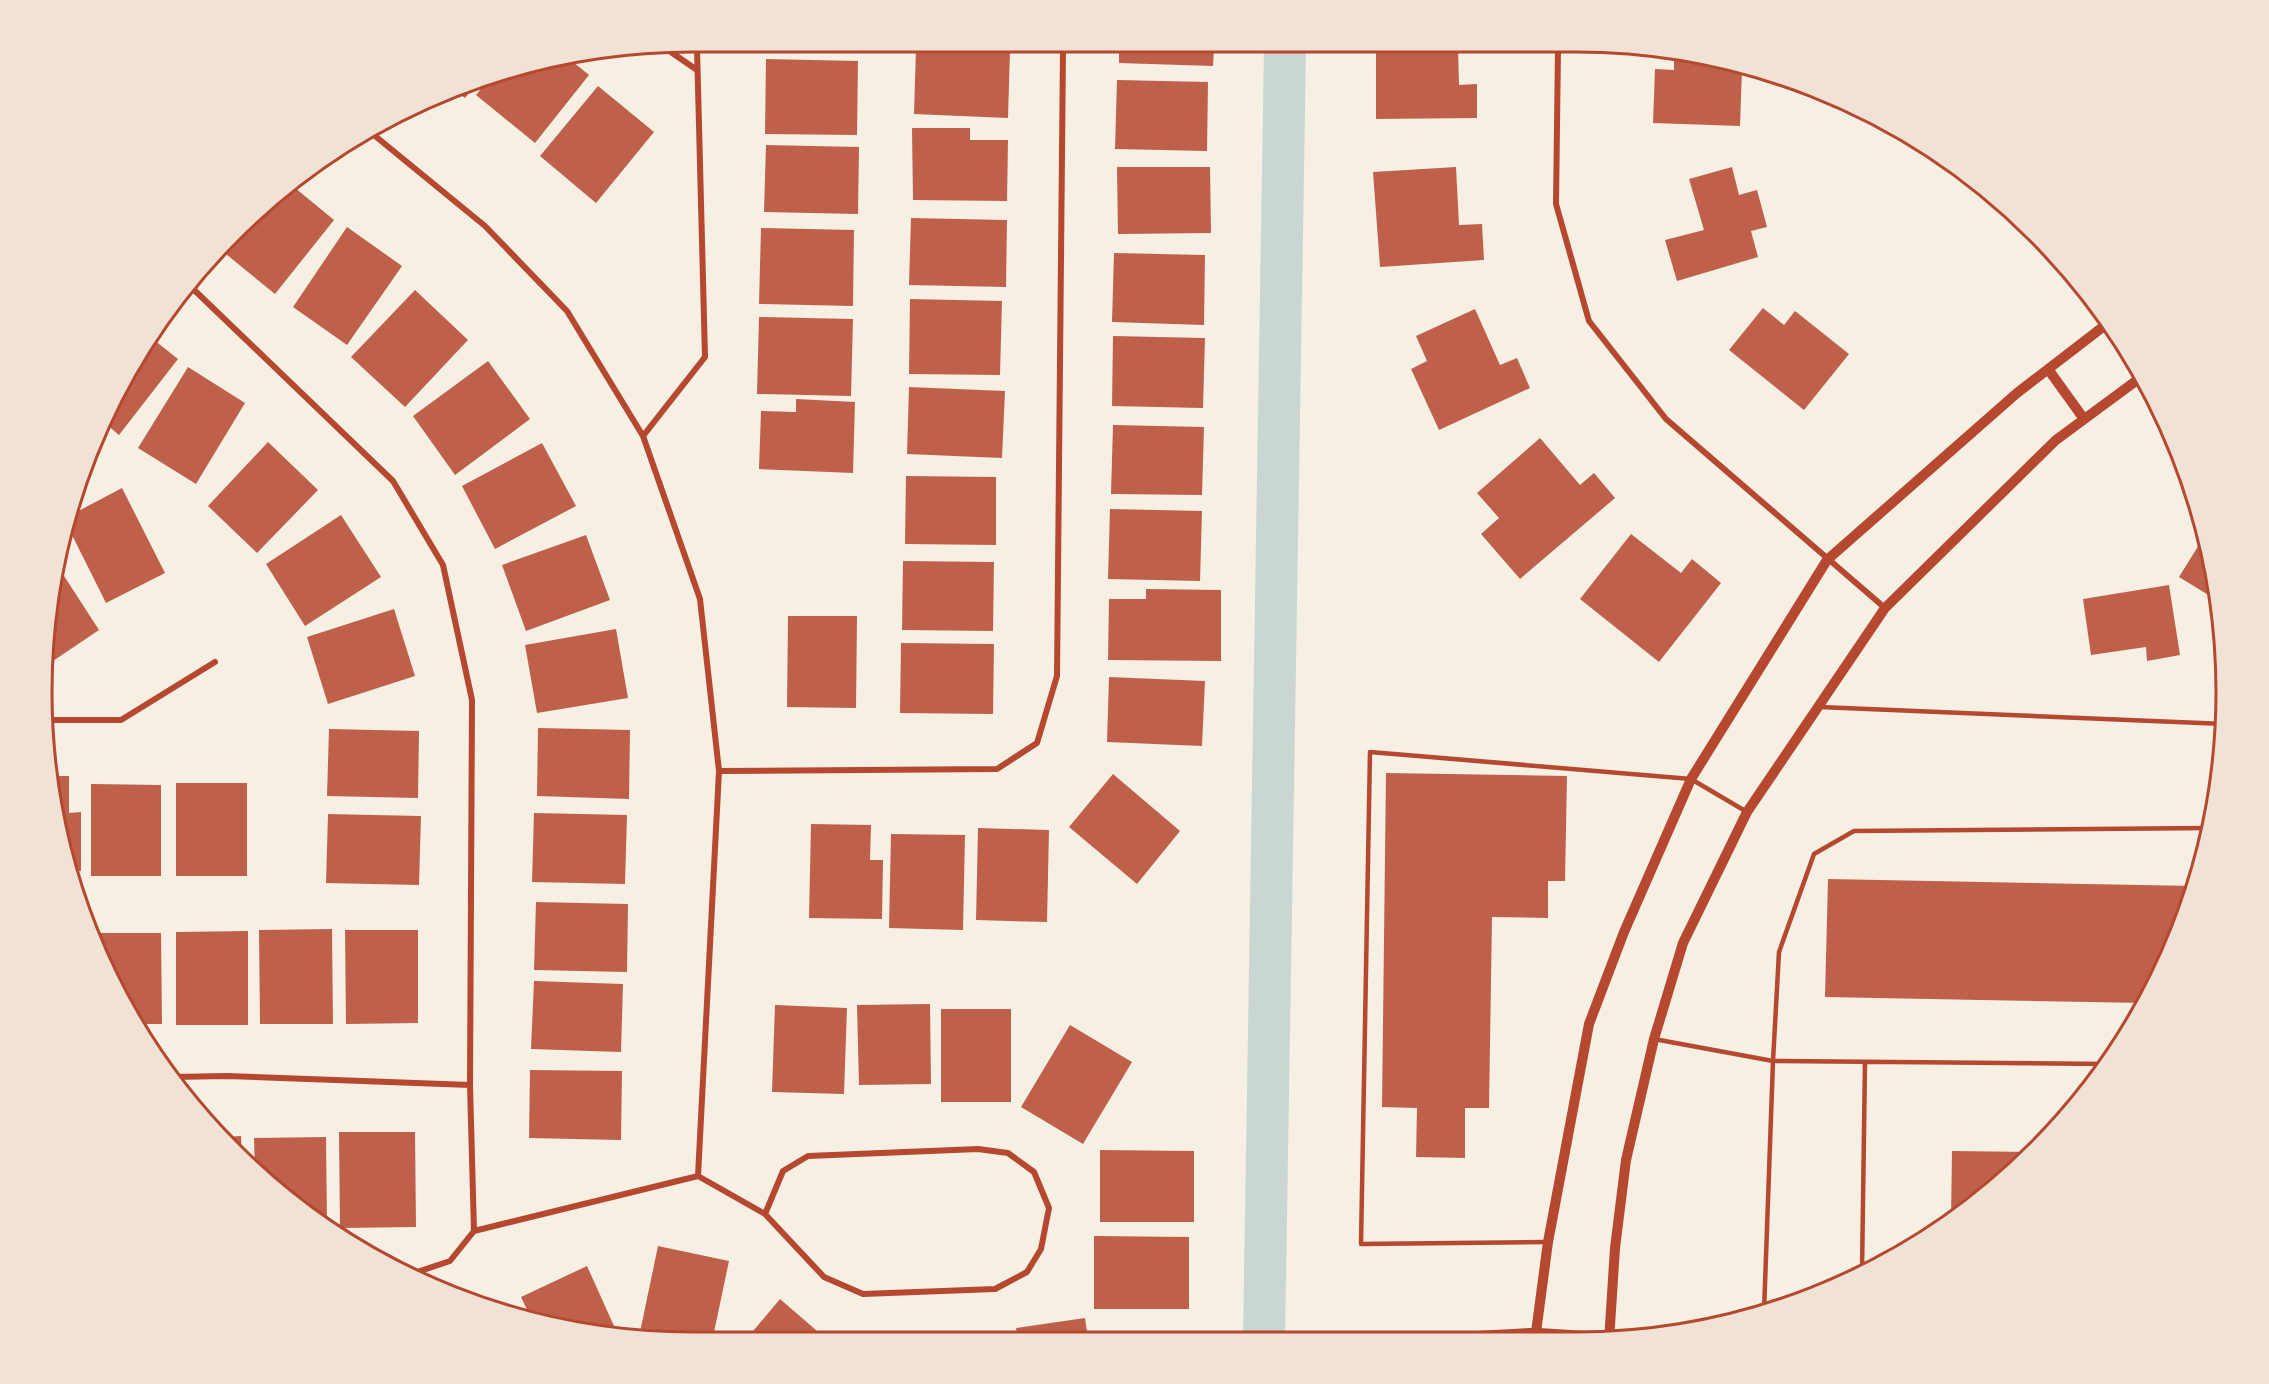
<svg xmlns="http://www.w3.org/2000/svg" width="2269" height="1384" font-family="'DM Sans',sans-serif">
  <rect width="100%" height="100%" fill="#f6efe4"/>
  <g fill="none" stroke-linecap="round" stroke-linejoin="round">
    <!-- canal -->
    <path stroke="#c9d6d2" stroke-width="42" d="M 1264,1339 L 1285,48"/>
  </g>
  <!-- building -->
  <path fill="#bf614a" d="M 916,48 L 1010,50 L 1008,118 L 914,114 Z
    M 1119,48 L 1214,48 L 1213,66 L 1119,63 Z
    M 1376,48 L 1458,48 L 1459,85 L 1477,84 L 1477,118 L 1376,119 Z
    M 1674,51 L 1742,69 L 1740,126 L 1653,123 L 1655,69 L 1674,70 Z
    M 567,57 L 589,75 L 535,143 L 476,95 L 493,74 Z
    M 766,59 L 858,61 L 857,135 L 765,134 Z
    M 482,77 L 465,98 L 453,89 L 480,78 Z
    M 1117,80 L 1208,82 L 1207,151 L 1115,149 Z
    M 598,86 L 654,132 L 596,203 L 540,156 Z
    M 912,128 L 970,128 L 970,140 L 1008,140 L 1007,201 L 913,200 Z
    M 766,145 L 859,147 L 858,214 L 764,212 Z
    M 1117,167 L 1210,167 L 1211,233 L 1118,234 Z
    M 1456,167 L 1459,225 L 1482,224 L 1484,260 L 1380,267 L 1373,172 Z
    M 1732,167 L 1739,195 L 1757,190 L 1767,227 L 1751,231 L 1758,257 L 1677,281 L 1665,240 L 1704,230 L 1689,179 Z
    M 289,183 L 334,220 L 275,294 L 221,250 L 242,224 Z
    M 911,218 L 1007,220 L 1006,287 L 909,285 Z
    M 347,227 L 402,266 L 347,345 L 293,307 Z
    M 761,228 L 854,230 L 853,306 L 759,304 Z
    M 1114,253 L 1205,255 L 1204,325 L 1112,322 Z
    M 415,290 L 468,340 L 405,407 L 351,357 Z
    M 910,299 L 1002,301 L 1000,375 L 909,374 Z
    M 1763,308 L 1784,325 L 1795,311 L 1849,354 L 1804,410 L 1729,350 Z
    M 1475,309 L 1500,365 L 1517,358 L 1530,388 L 1439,430 L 1411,369 L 1427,361 L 1416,336 Z
    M 759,317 L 853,319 L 851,396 L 757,394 Z
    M 149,336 L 178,359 L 119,435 L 106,424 Z
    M 1113,336 L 1205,338 L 1203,408 L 1112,406 Z
    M 488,361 L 530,419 L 455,475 L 413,416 Z
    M 188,367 L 245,403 L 196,484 L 138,448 Z
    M 909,387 L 1005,391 L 1002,458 L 907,454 Z
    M 796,399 L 855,402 L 853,473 L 759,469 L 761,411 L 796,412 Z
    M 1113,425 L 1204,427 L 1202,495 L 1111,494 Z
    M 1540,438 L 1580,485 L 1594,473 L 1615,498 L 1520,579 L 1481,534 L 1499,518 L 1477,493 Z
    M 268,442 L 318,490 L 257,553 L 208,506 Z
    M 542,443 L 576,506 L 495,549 L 462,486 Z
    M 906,476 L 996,477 L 996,545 L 905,544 Z
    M 122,488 L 165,573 L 106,603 L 67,525 L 69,516 Z
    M 1110,509 L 1202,511 L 1200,581 L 1108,579 Z
    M 341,515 L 381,577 L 305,626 L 266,564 Z
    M 1631,534 L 1681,573 L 1692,559 L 1721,583 L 1659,662 L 1580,599 Z
    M 586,535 L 610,600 L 526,631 L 502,565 Z
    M 2205,535 L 2220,600 L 2220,602 L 2179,577 Z
    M 903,561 L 994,562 L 993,631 L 902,630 Z
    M 57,565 L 99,630 L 44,667 L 48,607 Z
    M 2169,585 L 2180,655 L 2147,661 L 2146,647 L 2091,655 L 2083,599 Z
    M 1146,589 L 1221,590 L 1221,661 L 1108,660 L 1109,599 L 1146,599 Z
    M 394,609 L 415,676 L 328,704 L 307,637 Z
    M 788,616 L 857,616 L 856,708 L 787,707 Z
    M 616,629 L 628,698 L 537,713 L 525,645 Z
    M 901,643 L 994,644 L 993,714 L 900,713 Z
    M 1109,677 L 1205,681 L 1202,746 L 1107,742 Z
    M 538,728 L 630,730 L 629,799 L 537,796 Z
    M 329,729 L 419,731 L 418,798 L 327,796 Z
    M 1386,773 L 1567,776 L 1565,881 L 1548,881 L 1548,918 L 1492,917 L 1489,1108 L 1465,1108 L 1465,1158 L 1416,1157 L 1417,1108 L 1382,1107 Z
    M 1113,774 L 1180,831 L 1137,884 L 1069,827 Z
    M 48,776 L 69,776 L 69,813 L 81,812 L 81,871 L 69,871 Z
    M 176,783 L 247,783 L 247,876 L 176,876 Z
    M 91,784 L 161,785 L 161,876 L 91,876 Z
    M 534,813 L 627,815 L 625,884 L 532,882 Z
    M 328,814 L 421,816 L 419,885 L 326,883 Z
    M 811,824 L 871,825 L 870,860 L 883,860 L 882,919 L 809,918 Z
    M 978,828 L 1049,830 L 1047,922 L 976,920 Z
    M 891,834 L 965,835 L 963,930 L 889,928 Z
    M 1828,879 L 2195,886 L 2160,979 L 2145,1003 L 1825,997 Z
    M 536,902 L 628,904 L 627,972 L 534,970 Z
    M 332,929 L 333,1024 L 260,1024 L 259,930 Z
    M 345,930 L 418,930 L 418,1023 L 346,1024 Z
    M 248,931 L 248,1025 L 176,1025 L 176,932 Z
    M 93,933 L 161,933 L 162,1024 L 137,1024 Z
    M 534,981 L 623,984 L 621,1052 L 531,1049 Z
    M 930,1004 L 931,1084 L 859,1085 L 857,1005 Z
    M 775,1005 L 847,1008 L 844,1094 L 772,1092 Z
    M 941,1009 L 1011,1009 L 1011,1102 L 941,1102 Z
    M 1070,1025 L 1132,1062 L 1083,1144 L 1021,1107 Z
    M 530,1070 L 622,1071 L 621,1140 L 529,1138 Z
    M 339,1132 L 415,1132 L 416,1227 L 340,1228 Z
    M 241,1136 L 242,1160 L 220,1137 Z
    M 326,1137 L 327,1225 L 297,1208 L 255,1171 L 254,1138 Z
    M 1100,1150 L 1194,1151 L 1194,1222 L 1100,1222 Z
    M 1952,1151 L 2033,1152 L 2006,1180 L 1951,1220 Z
    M 1094,1236 L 1189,1237 L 1189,1309 L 1094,1309 Z
    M 658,1246 L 729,1261 L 713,1337 L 639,1337 Z
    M 587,1266 L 619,1337 L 607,1336 L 530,1316 L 521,1297 Z
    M 780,1299 L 824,1337 L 748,1337 Z
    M 1085,1318 L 1088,1338 L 1018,1338 L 1016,1328 Z
    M 1003,1332 L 1003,1338 L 970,1338 L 970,1337 Z"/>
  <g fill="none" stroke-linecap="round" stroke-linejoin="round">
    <!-- service -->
    <path stroke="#b5482f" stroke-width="4.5" d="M 1820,707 L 2225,724
      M 1654,1039 L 1773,1061 L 1779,952 L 1814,854 L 1854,831 L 2210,828
      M 1548,1242 L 1361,1244 L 1370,752 L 1691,779 L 1747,812
      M 1862,1272 L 1865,1062
      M 1764,1312 L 1773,1061 L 2107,1064
      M 1432,1340 L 1445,1335 L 1535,1330 L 1644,1337"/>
    <!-- minor -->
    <path stroke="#b5482f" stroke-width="6" d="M 665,48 L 697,70
      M 1558,48 L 1556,204 L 1589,321 L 1666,419 L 1885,608
      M 369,131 L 485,226 L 567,311 L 643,436 L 700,599 L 719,771 L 698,1176
      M 189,285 L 393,481 L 443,565 L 472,700 L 470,1085 L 474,1231
      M 643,436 L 705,357 L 697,48
      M 44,720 L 121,720 L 215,662
      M 719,771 L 997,769 L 1037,743 L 1057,676 L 1063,48
      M 171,1077 L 227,1076 L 470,1085
      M 411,1274 L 450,1261 L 474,1231 L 698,1176 L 765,1214 L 824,1277 L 863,1294 L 995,1289 L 1027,1272 L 1041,1249 L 1049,1208 L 1034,1172 L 1008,1153 L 978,1149 L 808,1156 L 783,1171 L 765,1214"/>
    <!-- tertiary -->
    <path stroke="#b5482f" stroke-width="10" d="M 2048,369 L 2084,419
      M 1535,1340 L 1548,1242 L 1589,1024 L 1624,932 L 1691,779 L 1827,560 L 2017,393 L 2108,323
      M 1609,1341 L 1615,1248 L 1626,1160 L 1654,1039 L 1683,943 L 1747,812 L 1885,608 L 2056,440 L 2144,375"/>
  </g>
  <!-- crop -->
  <path d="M0 0H2269V1384H0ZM692 52H1576A640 640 0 0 1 2216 692V692A640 640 0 0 1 1576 1332H692A640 640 0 0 1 52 692V692A640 640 0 0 1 692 52Z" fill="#f1e2d6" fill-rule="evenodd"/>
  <path fill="none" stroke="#b5482f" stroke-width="3" d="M692 52H1576A640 640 0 0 1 2216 692V692A640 640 0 0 1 1576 1332H692A640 640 0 0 1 52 692V692A640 640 0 0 1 692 52Z"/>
</svg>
